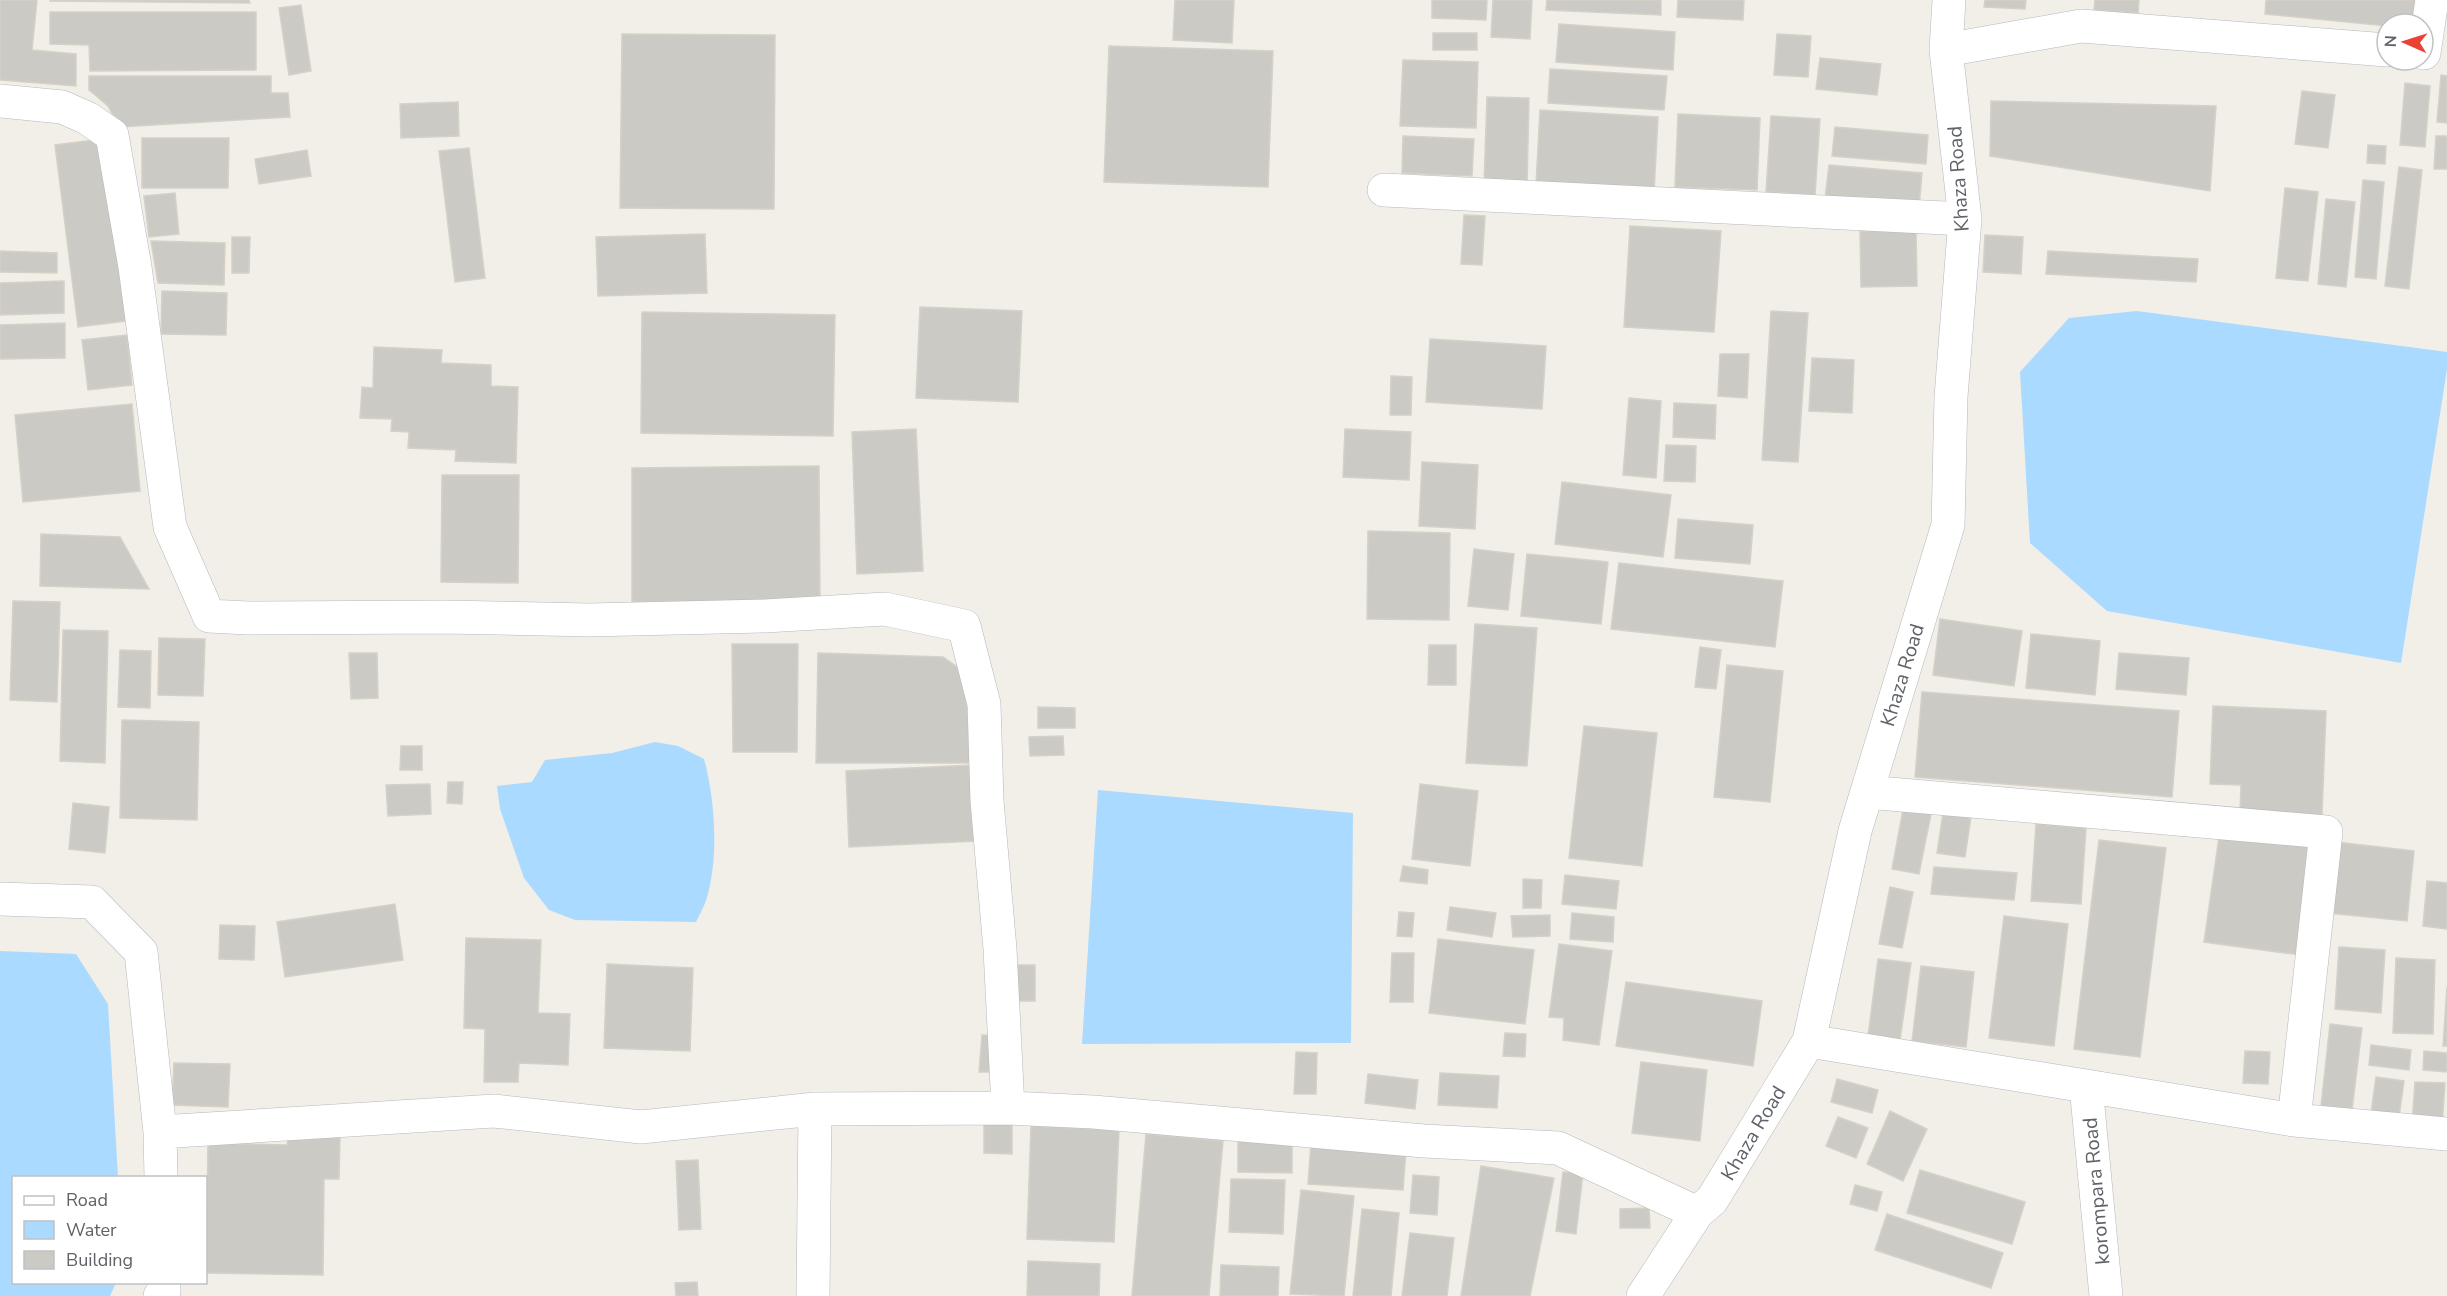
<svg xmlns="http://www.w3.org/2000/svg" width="2447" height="1296" font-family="'Nunito Sans',sans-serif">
  <rect width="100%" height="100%" fill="#f1efe8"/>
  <!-- water -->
  <path fill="#aadaff" d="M 2137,311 L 2447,352 L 2447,369 L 2401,663 L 2107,611 L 2030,543 L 2020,372 L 2069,318 Z
    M 655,742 L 678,746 L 704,759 C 715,799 719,856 707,897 C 705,905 700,914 696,922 L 575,920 L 549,910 L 524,878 L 500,809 L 497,786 L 532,782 L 545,760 L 612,753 Z
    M 1098,790 L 1353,813 L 1351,1043 L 1082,1044 Z
    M 0,951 L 76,954 L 108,1004 L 118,1177 L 14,1178 L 14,1282 L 116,1283 L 110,1296 L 0,1296 Z"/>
  <!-- building -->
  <path fill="#cccac5" stroke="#d6d1c6" stroke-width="1.5" d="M 0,0 L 37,0 L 32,50 L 76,54 L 76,86 L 0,80 Z
    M 50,0 L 249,0 L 250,3 L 50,1 Z
    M 1175,0 L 1234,0 L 1232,43 L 1173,40 Z
    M 1432,0 L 1487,0 L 1486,20 L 1432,18 Z
    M 1493,0 L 1532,0 L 1530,39 L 1491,37 Z
    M 1547,0 L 1661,0 L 1661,15 L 1546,10 Z
    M 1678,0 L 1744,0 L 1743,20 L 1677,17 Z
    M 1985,0 L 2026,0 L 2025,9 L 1984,7 Z
    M 2095,0 L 2139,0 L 2138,13 L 2094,10 Z
    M 2266,0 L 2416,0 L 2413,24 L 2387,24 L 2387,26 L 2265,14 Z
    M 301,5 L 311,71 L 289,75 L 279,8 Z
    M 50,12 L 256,12 L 256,70 L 90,71 L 89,45 L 50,44 Z
    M 1559,24 L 1675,32 L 1673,70 L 1556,62 Z
    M 1433,33 L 1477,33 L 1477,50 L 1433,50 Z
    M 622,34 L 775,35 L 774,209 L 620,208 Z
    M 1777,34 L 1811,36 L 1808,77 L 1774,75 Z
    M 1109,46 L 1273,51 L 1268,187 L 1104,182 Z
    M 1820,58 L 1881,64 L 1877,95 L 1816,89 Z
    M 1403,60 L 1478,62 L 1476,128 L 1400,126 Z
    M 1550,69 L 1667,76 L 1664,110 L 1548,103 Z
    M 2441,75 L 2447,76 L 2447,123 L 2437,122 Z
    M 89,76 L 271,76 L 271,93 L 288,93 L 290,117 L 119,127 L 108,106 L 89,90 Z
    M 2405,83 L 2430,86 L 2425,147 L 2400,145 Z
    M 2302,91 L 2335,95 L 2328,148 L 2295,144 Z
    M 1487,97 L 1529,98 L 1527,185 L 1484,184 Z
    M 1991,101 L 2216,106 L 2210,191 L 1990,156 Z
    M 458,102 L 459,136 L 401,138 L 400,104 Z
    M 1540,110 L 1658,117 L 1654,192 L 1536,185 Z
    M 1678,114 L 1760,118 L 1757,190 L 1675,187 Z
    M 1771,116 L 1820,119 L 1815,195 L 1766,192 Z
    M 1835,127 L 1928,135 L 1926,164 L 1832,156 Z
    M 1403,136 L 1474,139 L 1472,176 L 1402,173 Z
    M 2436,136 L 2447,136 L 2447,169 L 2434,169 Z
    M 142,138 L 229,138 L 228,188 L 142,188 Z
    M 102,139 L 126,321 L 78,327 L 55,145 Z
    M 2368,145 L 2386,146 L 2385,164 L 2367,163 Z
    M 469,148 L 485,278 L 455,282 L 439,151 Z
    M 307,150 L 311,176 L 259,184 L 255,159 Z
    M 1829,165 L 1922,173 L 1919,208 L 1825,199 Z
    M 2399,167 L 2422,170 L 2409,289 L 2385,286 Z
    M 2363,180 L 2384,182 L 2376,279 L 2355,277 Z
    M 2285,188 L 2318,192 L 2308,281 L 2276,278 Z
    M 175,193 L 179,234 L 149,237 L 144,196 Z
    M 2326,199 L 2355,202 L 2346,287 L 2318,284 Z
    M 1464,215 L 1485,216 L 1482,265 L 1461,264 Z
    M 1630,226 L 1721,231 L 1714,332 L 1624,327 Z
    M 1860,231 L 1916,231 L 1917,286 L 1861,287 Z
    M 705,234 L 707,293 L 598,296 L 596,237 Z
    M 1985,235 L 2023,237 L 2021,274 L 1983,272 Z
    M 232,237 L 250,237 L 249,273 L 232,273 Z
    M 151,241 L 225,243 L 224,285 L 158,283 Z
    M 0,251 L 57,253 L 57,273 L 0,272 Z
    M 2048,251 L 2198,259 L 2196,282 L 2046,274 Z
    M 64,281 L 64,313 L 0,315 L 0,283 Z
    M 162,291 L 227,293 L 226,335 L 161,334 Z
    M 920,307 L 1022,311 L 1018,402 L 916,398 Z
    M 1771,311 L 1808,313 L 1798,462 L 1762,460 Z
    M 642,312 L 835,315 L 833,436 L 641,433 Z
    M 65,323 L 65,358 L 0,359 L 0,325 Z
    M 127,335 L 132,385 L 88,390 L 82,340 Z
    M 1430,339 L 1546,346 L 1542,409 L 1426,402 Z
    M 374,347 L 442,350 L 441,363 L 491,365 L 491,386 L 518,387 L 516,463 L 455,461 L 456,450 L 408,448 L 409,432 L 391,431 L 392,419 L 360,418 L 362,387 L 373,388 Z
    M 1720,354 L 1749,354 L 1747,398 L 1718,396 Z
    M 1812,358 L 1854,360 L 1852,413 L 1809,411 Z
    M 1391,376 L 1412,377 L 1411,415 L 1390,415 Z
    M 1629,398 L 1661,401 L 1656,478 L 1623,475 Z
    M 1674,403 L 1716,405 L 1715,439 L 1673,437 Z
    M 132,404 L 140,491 L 23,502 L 15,415 Z
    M 916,429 L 923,571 L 857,574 L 852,432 Z
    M 1345,429 L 1411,432 L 1409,480 L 1343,477 Z
    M 1666,445 L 1696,446 L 1695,482 L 1664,481 Z
    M 1422,462 L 1478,465 L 1475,529 L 1419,526 Z
    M 819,466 L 820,601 L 632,602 L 632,468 Z
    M 442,475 L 519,475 L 518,583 L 441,582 Z
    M 1562,482 L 1671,495 L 1663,557 L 1555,544 Z
    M 1678,519 L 1753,525 L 1750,564 L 1675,558 Z
    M 1368,531 L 1450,533 L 1449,620 L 1367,619 Z
    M 41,534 L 120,537 L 149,589 L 40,586 Z
    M 1474,549 L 1514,554 L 1508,610 L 1468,606 Z
    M 1527,554 L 1608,562 L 1601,624 L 1521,616 Z
    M 1619,563 L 1783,581 L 1775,647 L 1611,629 Z
    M 13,601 L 60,602 L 57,702 L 10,700 Z
    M 1940,619 L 2022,631 L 2014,686 L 1933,675 Z
    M 1475,624 L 1537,628 L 1527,766 L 1466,763 Z
    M 63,630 L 108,631 L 105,763 L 60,761 Z
    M 2031,634 L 2100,641 L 2095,695 L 2026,688 Z
    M 159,638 L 205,639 L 203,696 L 158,695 Z
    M 732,644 L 798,644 L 797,752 L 733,752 Z
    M 1429,645 L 1456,645 L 1456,685 L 1428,685 Z
    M 1700,647 L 1721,650 L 1716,689 L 1695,687 Z
    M 120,650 L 151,651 L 150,708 L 118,707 Z
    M 349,653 L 377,653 L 378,698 L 351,699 Z
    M 818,653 L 943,657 L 966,673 L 970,763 L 816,763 Z
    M 2119,653 L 2189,658 L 2186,695 L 2116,689 Z
    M 1727,665 L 1783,671 L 1770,802 L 1714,797 Z
    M 1922,692 L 2179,711 L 2172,797 L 1915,777 Z
    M 2213,706 L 2326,711 L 2322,815 L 2240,812 L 2241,785 L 2210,784 Z
    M 1038,707 L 1075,708 L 1075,728 L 1038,728 Z
    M 122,720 L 199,722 L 197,820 L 120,818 Z
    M 1584,726 L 1657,733 L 1642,866 L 1569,858 Z
    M 1063,736 L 1064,755 L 1030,756 L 1029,737 Z
    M 401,746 L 422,746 L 422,770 L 400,770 Z
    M 973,765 L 977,841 L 849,847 L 846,771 Z
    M 448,782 L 463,782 L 462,804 L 447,803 Z
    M 430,784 L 431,814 L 388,816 L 386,785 Z
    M 1420,784 L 1478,791 L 1470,866 L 1412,859 Z
    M 73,803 L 109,807 L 105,853 L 69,849 Z
    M 1904,804 L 1932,809 L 1919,874 L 1892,869 Z
    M 1943,813 L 1971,817 L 1965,857 L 1937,853 Z
    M 2036,824 L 2086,828 L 2081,904 L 2031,901 Z
    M 2220,830 L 2315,843 L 2300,955 L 2204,942 Z
    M 2099,840 L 2166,848 L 2140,1057 L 2074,1049 Z
    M 2336,842 L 2414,851 L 2407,921 L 2328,913 Z
    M 1403,866 L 1428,870 L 1427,884 L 1400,881 Z
    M 1934,867 L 2017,873 L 2014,900 L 1931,894 Z
    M 1565,875 L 1619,881 L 1616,909 L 1562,904 Z
    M 1523,879 L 1542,880 L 1541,908 L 1523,908 Z
    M 2427,881 L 2447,883 L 2447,929 L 2423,926 Z
    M 1890,887 L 1913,892 L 1902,948 L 1879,944 Z
    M 395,904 L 403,960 L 285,977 L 277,922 Z
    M 1450,907 L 1496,913 L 1492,937 L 1447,930 Z
    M 1399,912 L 1414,913 L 1412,937 L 1397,936 Z
    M 1572,913 L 1614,917 L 1613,942 L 1570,939 Z
    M 1550,915 L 1550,936 L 1513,937 L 1511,916 Z
    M 2004,916 L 2068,924 L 2054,1046 L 1989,1038 Z
    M 220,925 L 255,926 L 254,960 L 219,959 Z
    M 466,938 L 541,940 L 538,1013 L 570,1014 L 568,1065 L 519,1063 L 518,1082 L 484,1082 L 485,1029 L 464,1028 Z
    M 1438,939 L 1534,950 L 1525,1024 L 1429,1013 Z
    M 1559,944 L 1612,951 L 1599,1045 L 1563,1040 L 1564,1018 L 1549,1017 Z
    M 2339,947 L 2385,950 L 2381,1013 L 2335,1009 Z
    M 1392,953 L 1414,953 L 1413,1002 L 1390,1002 Z
    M 2396,958 L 2435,960 L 2433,1034 L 2393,1033 Z
    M 1878,959 L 1911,963 L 1900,1040 L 1868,1036 Z
    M 607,964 L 693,968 L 690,1051 L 604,1048 Z
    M 1008,965 L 1035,965 L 1035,1001 L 1008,1001 Z
    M 1921,966 L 1974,972 L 1966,1047 L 1912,1041 Z
    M 1626,982 L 1762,1001 L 1753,1066 L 1616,1046 Z
    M 2447,987 L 2447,1046 L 2443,1046 Z
    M 2330,1024 L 2362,1028 L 2352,1110 L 2321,1106 Z
    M 1505,1033 L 1526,1034 L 1525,1057 L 1503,1056 Z
    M 982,1035 L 997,1036 L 995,1072 L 979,1072 Z
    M 2371,1045 L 2411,1050 L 2409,1070 L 2369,1065 Z
    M 2245,1051 L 2270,1052 L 2268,1084 L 2243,1083 Z
    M 2424,1051 L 2447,1053 L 2447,1072 L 2423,1070 Z
    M 1296,1052 L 1317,1053 L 1316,1094 L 1294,1094 Z
    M 1641,1062 L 1707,1070 L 1700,1141 L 1632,1133 Z
    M 174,1063 L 230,1064 L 228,1107 L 172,1105 Z
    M 1440,1073 L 1499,1076 L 1497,1108 L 1438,1105 Z
    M 1368,1074 L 1418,1080 L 1415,1109 L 1365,1103 Z
    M 2376,1077 L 2404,1081 L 2399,1117 L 2371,1113 Z
    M 1837,1079 L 1878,1090 L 1872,1113 L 1831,1102 Z
    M 2415,1082 L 2445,1083 L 2442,1127 L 2412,1124 Z
    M 1890,1111 L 1927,1129 L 1903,1181 L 1867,1164 Z
    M 1838,1117 L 1868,1128 L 1856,1158 L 1826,1146 Z
    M 984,1123 L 1012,1124 L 1012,1154 L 984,1153 Z
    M 1031,1126 L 1119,1130 L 1114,1242 L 1027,1239 Z
    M 1146,1134 L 1223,1141 L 1209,1296 L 1132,1296 Z
    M 288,1137 L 340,1137 L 339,1179 L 324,1179 L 323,1275 L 206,1273 L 208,1143 L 287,1145 Z
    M 1238,1139 L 1292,1140 L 1292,1173 L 1238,1172 Z
    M 1311,1143 L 1406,1150 L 1403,1190 L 1308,1184 Z
    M 698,1160 L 701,1229 L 679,1230 L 676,1161 Z
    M 1481,1166 L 1554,1178 L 1530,1296 L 1461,1296 Z
    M 1920,1170 L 2025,1202 L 2012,1244 L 1907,1213 Z
    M 1563,1172 L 1583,1173 L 1576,1234 L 1556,1231 Z
    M 1413,1175 L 1439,1177 L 1437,1215 L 1410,1213 Z
    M 1231,1179 L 1285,1180 L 1283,1234 L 1229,1232 Z
    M 1855,1185 L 1882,1192 L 1877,1211 L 1850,1204 Z
    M 1301,1190 L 1354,1196 L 1344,1296 L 1290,1294 Z
    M 1649,1208 L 1650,1228 L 1620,1228 L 1620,1209 Z
    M 1362,1209 L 1399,1213 L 1391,1296 L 1353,1296 Z
    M 1887,1214 L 2003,1253 L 1991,1288 L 1875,1250 Z
    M 1410,1233 L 1454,1238 L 1447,1296 L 1402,1296 Z
    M 1028,1261 L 1100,1264 L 1099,1296 L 1027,1296 Z
    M 1221,1265 L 1279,1267 L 1278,1296 L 1220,1296 Z
    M 697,1282 L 698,1296 L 676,1296 L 675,1283 Z"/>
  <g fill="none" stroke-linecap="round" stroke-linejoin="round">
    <defs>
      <path id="minor" d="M 1946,50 L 2081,26 L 2387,50
        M 2424,53 L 2432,0
        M 0,101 L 62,107 L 87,118 L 112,135 L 135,267 L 170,527 L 209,616 L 248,618 L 445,617 L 589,620 L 765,616 L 885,609 L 964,626 L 984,704 L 987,801 L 1000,949 L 1008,1108
        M 1384,190 L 1965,219
        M 1867,792 L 2326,832 L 2294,1120
        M 0,899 L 92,902 L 141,952 L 160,1132 L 161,1178
        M 1809,1041 L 2294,1120 L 2447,1134
        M 2086,1086 L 2106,1296
        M 160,1132 L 494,1111 L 641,1127 L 815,1109 L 1008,1108 L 1093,1112 L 1424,1141 L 1558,1148 L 1697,1213
        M 160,1296 L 164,1292 L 164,1282
        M 813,1296 L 815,1109
        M 1643,1296 L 1697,1213 L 1712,1200 L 1809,1041 L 1855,831 L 1948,525 L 1951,397 L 1965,219 L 1946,50 L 1949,0"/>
    </defs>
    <!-- minor casing -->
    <use href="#minor" stroke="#b5b8bc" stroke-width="34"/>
    <!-- minor -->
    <use href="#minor" stroke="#fff" stroke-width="33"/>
  </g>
  <g text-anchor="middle" stroke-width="5" stroke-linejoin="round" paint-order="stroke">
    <!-- street labels -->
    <g font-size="20" fill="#5f6368" stroke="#fff">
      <text transform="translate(1958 179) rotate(-94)" y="7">Khaza Road</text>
      <text transform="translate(1902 675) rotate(-73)" y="7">Khaza Road</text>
      <text transform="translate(1753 1133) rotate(-59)" y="7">Khaza Road</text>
      <text transform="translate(2096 1191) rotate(-95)" y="7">korompara Road</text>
    </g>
  </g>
  <!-- legend -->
  <rect x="12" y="1176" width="195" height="108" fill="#ffffff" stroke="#bfc1c3" stroke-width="1.5"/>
  <rect x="24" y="1196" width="30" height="9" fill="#ffffff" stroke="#bfc1c3" stroke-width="1.5"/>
  <text x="66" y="1206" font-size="18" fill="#5f6368">Road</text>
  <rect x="24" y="1221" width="30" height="18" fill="#aadaff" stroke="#bfc1c3" stroke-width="1.5"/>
  <text x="66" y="1236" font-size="18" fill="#5f6368">Water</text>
  <rect x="24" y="1251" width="30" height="18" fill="#cccac5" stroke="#bfc1c3" stroke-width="1.5"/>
  <text x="66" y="1266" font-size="18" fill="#5f6368">Building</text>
  <!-- north arrow -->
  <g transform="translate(2405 42) rotate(273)"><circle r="28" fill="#ffffff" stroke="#bfc1c3" stroke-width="1.5"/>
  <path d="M0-4.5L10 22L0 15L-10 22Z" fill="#ea4335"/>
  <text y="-9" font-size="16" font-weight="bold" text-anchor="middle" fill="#5f6368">N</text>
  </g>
</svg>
